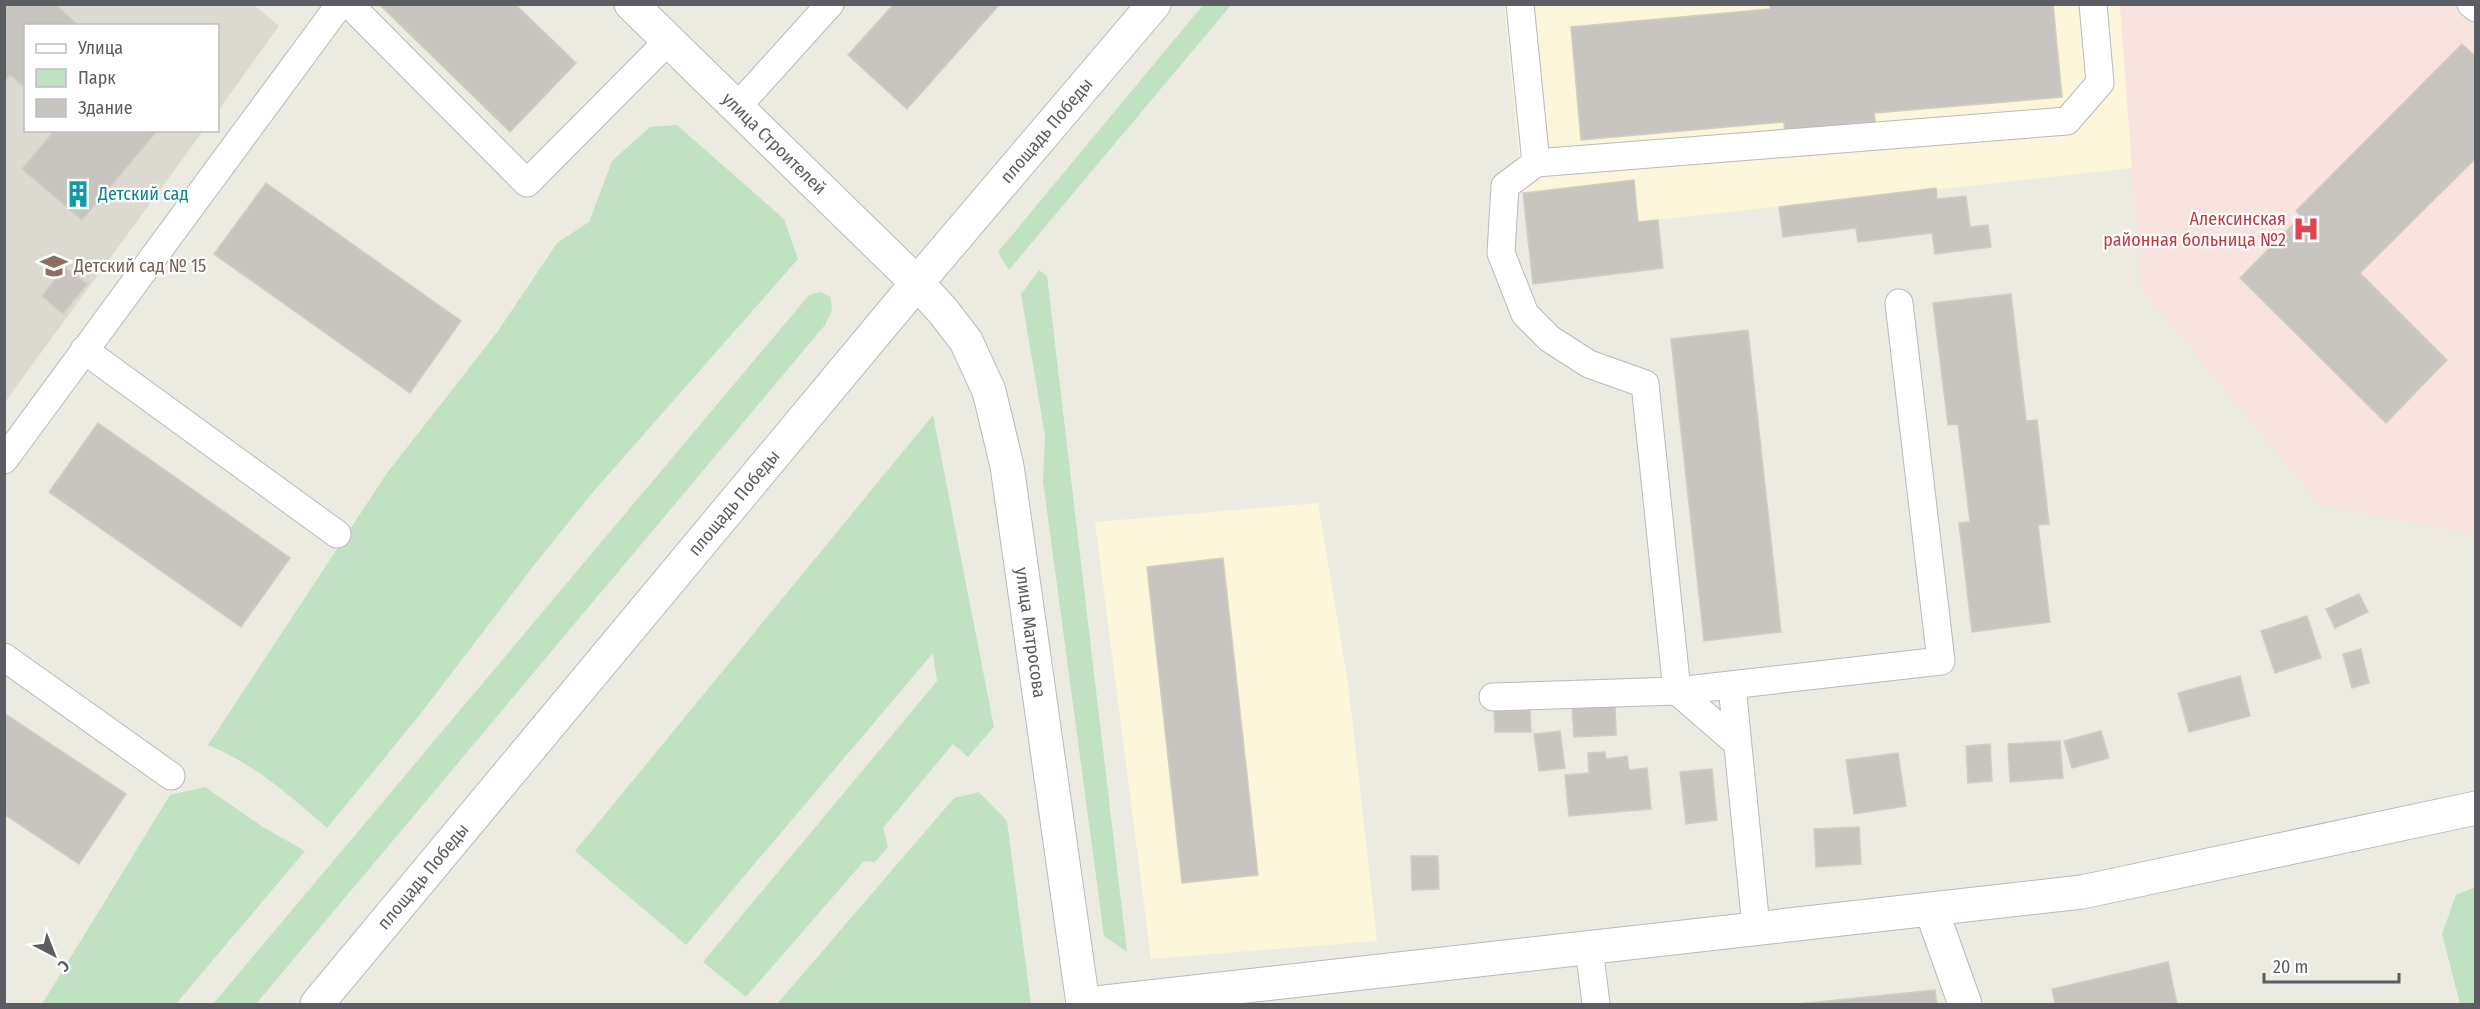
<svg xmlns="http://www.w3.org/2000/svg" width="2480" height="1009" font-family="'Fira Sans Condensed',sans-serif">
  <rect width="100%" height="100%" fill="#ecebe2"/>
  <!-- commercial -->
  <path fill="#fbf5d9" d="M 1504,5 L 2120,5 L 2132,168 L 1638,222 L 1633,180 L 1523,193 Z
    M 1318,503 L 1348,683 L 1377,941 L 1151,959 L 1095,522 Z"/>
  <!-- education -->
  <path fill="#dcdad0" d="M 5,5 L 254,5 L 279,26 L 218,111 L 218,26 L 26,26 L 26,130 L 203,131 L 5,402 Z"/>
  <!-- medical -->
  <path fill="#f9e3df" d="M 2120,5 L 2475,5 L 2475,535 L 2321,506 L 2141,289 Z"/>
  <!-- green -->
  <path fill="#c0e2c3" d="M 1203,5 L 1231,5 L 1009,270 L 998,252 Z
    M 677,125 L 784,219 L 798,259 L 593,492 L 535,564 L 418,717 L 327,828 C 290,796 253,763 208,745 L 387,473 L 498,331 L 557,243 L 589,222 L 612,161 L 650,127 Z
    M 1039,270 L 1047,276 L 1127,952 L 1104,936 L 1043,481 L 1045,436 L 1021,294 Z
    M 820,292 L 831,297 L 832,310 L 825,325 L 256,1004 L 213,1004 L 809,295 Z
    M 933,415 L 994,727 L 968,757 L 953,744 L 883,828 L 888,847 L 875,862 L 864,861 L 746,997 L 703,962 L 937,681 L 933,653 L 686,945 L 575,851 Z
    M 205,787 L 263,827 L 305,851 L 176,1004 L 42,1004 L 170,795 Z
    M 979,792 L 1007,821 L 1031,1004 L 777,1004 L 954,798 Z
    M 2475,887 L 2475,1004 L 2460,1004 L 2442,934 L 2456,895 Z"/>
  <!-- building -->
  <path fill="#c8c5c0" stroke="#d0cdc1" stroke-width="1.5" d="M 4,4 L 55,4 L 79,26 L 26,26 L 26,88 L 10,75 L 4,81 Z
    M 379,4 L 515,4 L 576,63 L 510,132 Z
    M 894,4 L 1000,4 L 907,109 L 848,55 Z
    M 1770,4 L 2053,4 L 2062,97 L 1874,113 L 1876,127 L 1785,135 L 1784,122 L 1581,140 L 1571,27 L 1770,9 Z
    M 2462,44 L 2476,57 L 2476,158 L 2360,273 L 2447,360 L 2386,423 L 2240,278 L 2301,216 L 2296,211 Z
    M 55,130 L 158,130 L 82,220 L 22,169 Z
    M 1634,180 L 1638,222 L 1658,220 L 1663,268 L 1533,284 L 1523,193 Z
    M 266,183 L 461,321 L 410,393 L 214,254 Z
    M 1936,188 L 1937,199 L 1966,196 L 1970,227 L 1988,225 L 1991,247 L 1935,254 L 1932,233 L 1858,242 L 1856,228 L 1783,237 L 1779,207 Z
    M 65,267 L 87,284 L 63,314 L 42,296 Z
    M 2011,294 L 2026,421 L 2037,420 L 2049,524 L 2038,525 L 2050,622 L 1972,632 L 1959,523 L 1970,522 L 1958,424 L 1948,425 L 1933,303 Z
    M 1748,330 L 1781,632 L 1704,641 L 1671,339 Z
    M 98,423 L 290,558 L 241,627 L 49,492 Z
    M 1223,558 L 1258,875 L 1182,883 L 1147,567 Z
    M 2359,594 L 2368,612 L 2335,628 L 2326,609 Z
    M 2307,616 L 2321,658 L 2275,673 L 2261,631 Z
    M 2361,649 L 2369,683 L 2352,688 L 2343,654 Z
    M 2240,676 L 2250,716 L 2189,732 L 2178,693 Z
    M 1615,705 L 1616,735 L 1574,737 L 1572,708 Z
    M 1530,710 L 1531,732 L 1495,732 L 1494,711 Z
    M 4,713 L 126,794 L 79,864 L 4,814 Z
    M 1560,731 L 1565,768 L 1539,771 L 1534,734 Z
    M 2101,731 L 2109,758 L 2072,768 L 2064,741 Z
    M 2060,741 L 2063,778 L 2010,782 L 2008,744 Z
    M 1990,744 L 1992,781 L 1968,783 L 1966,746 Z
    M 1605,752 L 1606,759 L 1627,756 L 1629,770 L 1647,768 L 1651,809 L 1569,816 L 1565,775 L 1589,773 L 1588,753 Z
    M 1898,753 L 1906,806 L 1854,814 L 1846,760 Z
    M 1712,769 L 1717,820 L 1686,824 L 1680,772 Z
    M 1859,827 L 1861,864 L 1816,867 L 1814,829 Z
    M 1411,856 L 1438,856 L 1439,889 L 1412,890 Z
    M 2168,962 L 2177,1004 L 2055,1004 L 2052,989 Z
    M 1935,990 L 1937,1004 L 1798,1004 Z"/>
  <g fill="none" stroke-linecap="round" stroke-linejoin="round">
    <defs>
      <path id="lane" d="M 349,4 L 527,183 L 669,40
        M 1520,4 L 1536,163 L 2067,121 L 2100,83 L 2093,4
        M 2471,4 L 2476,8
        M 737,107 L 830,4
        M 1536,163 L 1505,186 L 1501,253 L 1525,314 L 1550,339 L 1589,364 L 1645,384 L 1677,691 L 1737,743
        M 84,350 L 337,534
        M 4,460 L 340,4
        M 4,657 L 171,776
        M 1732,686 L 1756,927
        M 1493,697 L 1677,691 L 1941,661 L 1899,303
        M 1589,948 L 1596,1004"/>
      <path id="street" d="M 1931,909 L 1965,1004
        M 1087,1004 L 2082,892 L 2476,808"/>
      <g id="secondary">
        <path id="s1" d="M 631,4 L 917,283 L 943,311 L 966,341 L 989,391 L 1007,466 L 1083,1004"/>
        <path id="s2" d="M 317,1004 L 917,283 L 1154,4"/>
      </g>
    </defs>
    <!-- lane casing -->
    <use href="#lane" stroke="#b8b9be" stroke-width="29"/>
    <!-- street casing -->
    <use href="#street" stroke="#b8b9be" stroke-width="35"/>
    <!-- secondary casing -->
    <use href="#secondary" stroke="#b8bac0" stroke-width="35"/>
    <!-- lane -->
    <use href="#lane" stroke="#fff" stroke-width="27"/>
    <!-- street -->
    <use href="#street" stroke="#fff" stroke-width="33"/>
    <!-- secondary -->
    <use href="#secondary" stroke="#fff" stroke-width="33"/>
  </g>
  <!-- icons -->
  <defs>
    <symbol id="building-bare" viewBox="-9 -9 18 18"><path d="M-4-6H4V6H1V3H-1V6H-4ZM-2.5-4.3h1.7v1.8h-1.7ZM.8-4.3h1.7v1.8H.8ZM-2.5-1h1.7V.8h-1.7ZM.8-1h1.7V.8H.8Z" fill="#0f9aa8" stroke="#fff" stroke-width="2.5" paint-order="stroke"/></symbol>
    <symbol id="hospital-bare" viewBox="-9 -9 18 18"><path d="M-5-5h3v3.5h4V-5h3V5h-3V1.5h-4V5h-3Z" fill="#e0444e" stroke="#fff" stroke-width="2.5" paint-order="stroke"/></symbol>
    <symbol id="school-bare" viewBox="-9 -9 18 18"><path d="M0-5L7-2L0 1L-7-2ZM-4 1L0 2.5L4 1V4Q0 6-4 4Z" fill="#8d6e63" stroke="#fff" stroke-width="2.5" paint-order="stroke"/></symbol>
  </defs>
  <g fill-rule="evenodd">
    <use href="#building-bare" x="59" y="175" width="38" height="38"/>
    <use href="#hospital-bare" x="2287" y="210" width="38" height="38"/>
    <use href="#school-bare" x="35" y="247" width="38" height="38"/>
  </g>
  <g text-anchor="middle" stroke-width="4.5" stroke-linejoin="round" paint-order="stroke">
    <!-- street labels -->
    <g font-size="18" fill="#5b5d62" stroke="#fff">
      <text dy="6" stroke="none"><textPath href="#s2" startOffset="1138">площадь Победы</textPath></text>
      <text dy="6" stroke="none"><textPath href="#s1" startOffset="200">улица Строителей</textPath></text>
      <text dy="6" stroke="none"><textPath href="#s2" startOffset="652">площадь Победы</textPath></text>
      <text dy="6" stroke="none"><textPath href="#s1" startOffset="776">улица Матросова</textPath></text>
      <text dy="6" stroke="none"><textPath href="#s2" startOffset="166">площадь Победы</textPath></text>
    </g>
    <!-- culture labels -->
    <g font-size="18" fill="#0d838f" stroke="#fff" text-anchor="start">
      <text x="98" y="200">Детский сад</text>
    </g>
    <!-- health labels -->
    <g font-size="18" fill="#be3a42" stroke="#fff" text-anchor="end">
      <text x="2286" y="225">Алексинская<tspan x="2286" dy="21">районная больница №2</tspan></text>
    </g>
    <!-- education labels -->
    <g font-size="18" fill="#785e54" stroke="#fff" text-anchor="start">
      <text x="74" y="272">Детский сад № 15</text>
    </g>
  </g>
  <!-- border -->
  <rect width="2480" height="1009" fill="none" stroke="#5b5d62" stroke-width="12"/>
  <!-- legend -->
  <rect x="24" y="24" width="195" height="108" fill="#ffffff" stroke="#bdbec0" stroke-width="1.5"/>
  <rect x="36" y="44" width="30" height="9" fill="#ffffff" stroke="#bdbec0" stroke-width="1.5"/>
  <text x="78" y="54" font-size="18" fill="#5b5d62">Улица</text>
  <rect x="36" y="69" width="30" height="18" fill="#c0e2c3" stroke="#bdbec0" stroke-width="1.5"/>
  <text x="78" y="84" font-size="18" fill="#5b5d62">Парк</text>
  <rect x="36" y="99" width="30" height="18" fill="#c8c5c0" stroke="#bdbec0" stroke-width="1.5"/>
  <text x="78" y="114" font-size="18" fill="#5b5d62">Здание</text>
  <!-- north arrow -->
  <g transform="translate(54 955) rotate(138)" stroke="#ffffff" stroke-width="4.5" paint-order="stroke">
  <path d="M0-4.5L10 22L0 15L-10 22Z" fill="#5b5d62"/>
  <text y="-9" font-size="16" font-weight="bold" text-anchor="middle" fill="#5b5d62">С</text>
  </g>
  <!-- scale -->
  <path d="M2264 973v9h135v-9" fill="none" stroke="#5b5d62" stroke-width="3"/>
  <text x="2273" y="973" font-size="18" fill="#5b5d62" stroke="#ffffff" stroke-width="4.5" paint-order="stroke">20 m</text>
</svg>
